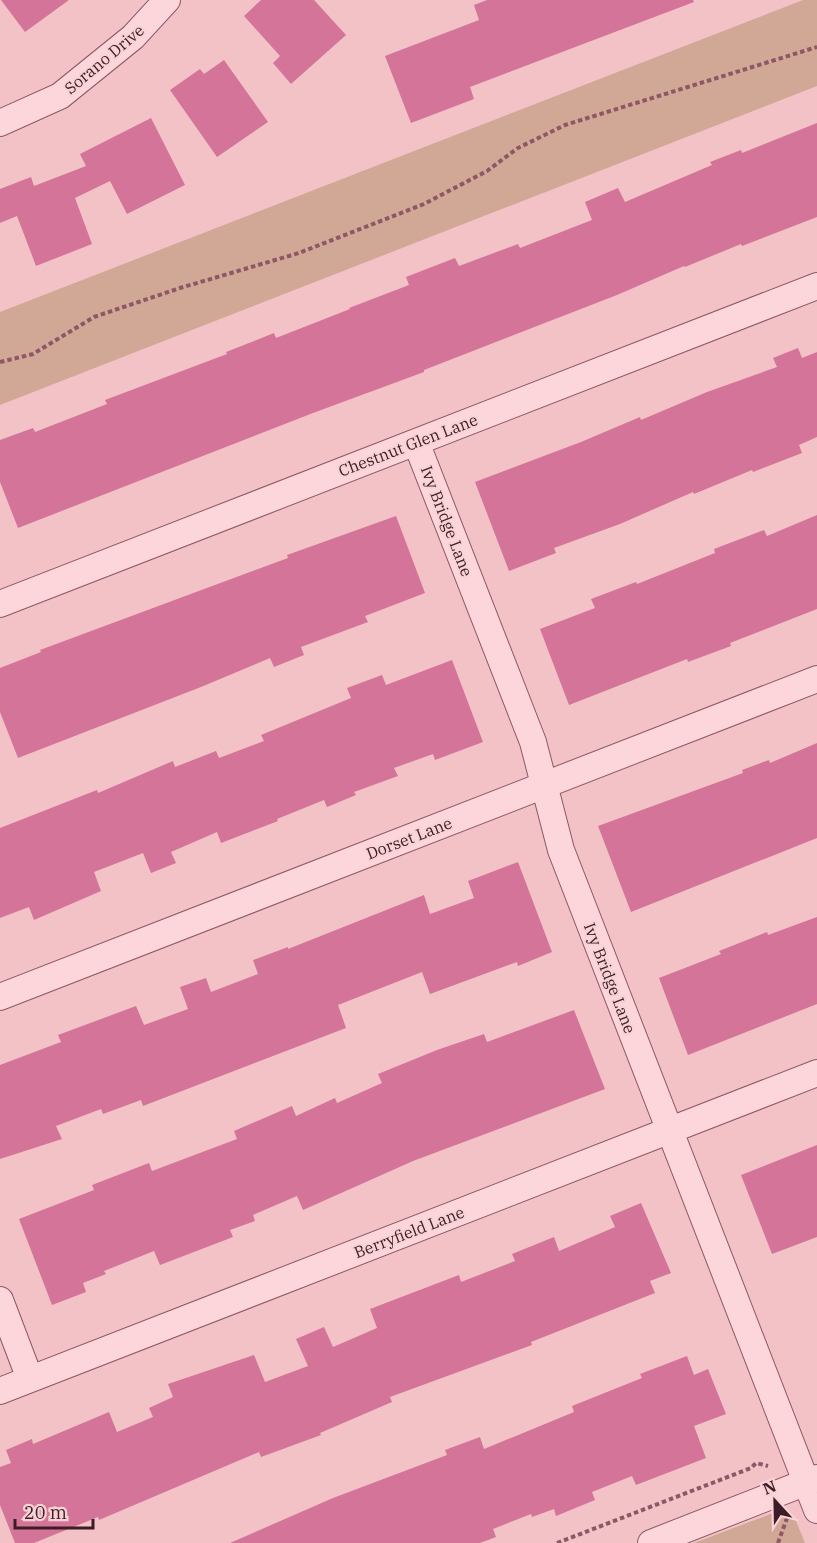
<svg xmlns="http://www.w3.org/2000/svg" width="817" height="1543" font-family="'IBM Plex Serif',serif">
  <rect width="100%" height="100%" fill="#f2c2c7"/>
  <!-- green -->
  <path fill="#d1a895" d="M 803,0 L 817,0 L 817,86 L 0,405 L 0,312 Z
    M 788,1512 L 796,1521 L 805,1543 L 694,1543 L 773,1513 Z"/>
  <!-- building -->
  <path fill="#d47499" d="M 1,0 L 69,0 L 25,32 Z
    M 261,0 L 314,0 L 346,35 L 291,84 L 273,63 L 280,56 L 244,16 Z
    M 487,0 L 693,0 L 694,2 L 470,87 L 474,99 L 411,123 L 385,56 L 479,20 L 474,5 Z
    M 224,60 L 268,122 L 217,157 L 170,90 L 200,69 L 204,74 Z
    M 151,118 L 185,185 L 127,214 L 110,181 L 75,198 L 92,244 L 36,266 L 17,216 L 0,223 L 0,189 L 31,177 L 34,186 L 86,166 L 80,154 Z
    M 817,123 L 817,217 L 742,246 L 741,244 L 685,267 L 684,266 L 617,295 L 424,370 L 424,372 L 313,413 L 18,528 L 0,482 L 0,440 L 33,428 L 35,432 L 107,404 L 105,400 L 227,354 L 226,352 L 274,333 L 276,338 L 350,309 L 349,308 L 409,285 L 406,277 L 455,258 L 459,266 L 518,244 L 520,248 L 592,220 L 585,202 L 618,188 L 625,202 L 712,165 L 710,162 L 741,150 L 742,153 Z
    M 798,348 L 802,358 L 817,352 L 817,437 L 799,445 L 802,453 L 753,472 L 752,470 L 694,494 L 693,492 L 620,524 L 554,548 L 556,553 L 509,571 L 475,482 L 581,442 L 640,417 L 641,420 L 707,392 L 777,367 L 773,358 Z
    M 817,515 L 817,609 L 730,643 L 731,646 L 688,662 L 687,659 L 569,705 L 540,629 L 595,608 L 591,599 L 636,582 L 637,584 L 715,553 L 714,549 L 764,530 L 767,536 Z
    M 396,516 L 425,593 L 365,616 L 368,622 L 301,647 L 304,655 L 274,667 L 270,658 L 201,687 L 18,758 L 0,712 L 0,668 L 41,652 L 40,650 L 288,558 L 287,555 Z
    M 452,660 L 483,742 L 435,760 L 433,754 L 394,768 L 398,776 L 354,792 L 356,795 L 327,807 L 324,800 L 277,819 L 278,821 L 221,843 L 217,832 L 171,852 L 176,863 L 151,873 L 143,853 L 94,872 L 101,891 L 34,920 L 29,907 L 0,918 L 0,828 L 97,790 L 98,793 L 173,761 L 175,767 L 216,751 L 219,758 L 264,741 L 261,735 L 351,698 L 347,688 L 382,675 L 386,685 Z
    M 817,743 L 817,838 L 631,912 L 598,826 L 743,773 L 742,770 L 769,760 L 770,763 Z
    M 518,862 L 552,952 L 518,966 L 517,962 L 430,994 L 422,972 L 338,1005 L 346,1028 L 143,1106 L 141,1100 L 103,1114 L 101,1109 L 56,1126 L 62,1139 L 0,1159 L 0,1065 L 61,1042 L 58,1035 L 136,1006 L 144,1025 L 188,1009 L 180,987 L 206,978 L 211,992 L 258,974 L 253,960 L 288,947 L 288,949 L 424,895 L 430,914 L 474,898 L 468,881 Z
    M 817,917 L 817,1004 L 688,1055 L 659,978 L 721,954 L 719,951 L 767,932 L 768,935 Z
    M 574,1010 L 605,1089 L 413,1161 L 303,1210 L 297,1196 L 253,1215 L 255,1221 L 230,1230 L 233,1237 L 160,1265 L 154,1251 L 104,1271 L 106,1274 L 83,1283 L 86,1292 L 52,1305 L 19,1219 L 94,1190 L 92,1185 L 149,1163 L 152,1171 L 237,1139 L 234,1131 L 292,1106 L 296,1116 L 335,1098 L 337,1103 L 382,1083 L 378,1074 L 437,1050 L 484,1034 L 487,1042 Z
    M 817,1145 L 817,1237 L 772,1254 L 741,1175 Z
    M 641,1203 L 671,1273 L 650,1281 L 655,1293 L 531,1342 L 532,1345 L 390,1397 L 392,1402 L 320,1433 L 321,1435 L 261,1457 L 259,1452 L 99,1520 L 98,1517 L 34,1543 L 15,1543 L 0,1505 L 0,1467 L 11,1463 L 6,1450 L 32,1439 L 33,1444 L 109,1412 L 117,1432 L 153,1417 L 149,1408 L 173,1397 L 168,1384 L 254,1355 L 265,1382 L 308,1366 L 296,1339 L 324,1327 L 333,1347 L 377,1328 L 370,1309 L 459,1275 L 461,1282 L 515,1261 L 512,1254 L 554,1237 L 559,1251 L 615,1227 L 610,1216 Z
    M 687,1356 L 694,1375 L 708,1369 L 726,1414 L 694,1426 L 706,1458 L 636,1485 L 632,1476 L 592,1492 L 595,1500 L 556,1516 L 554,1509 L 532,1517 L 531,1514 L 493,1529 L 496,1537 L 480,1543 L 230,1543 L 333,1498 L 447,1455 L 445,1450 L 480,1437 L 484,1449 L 574,1412 L 572,1406 L 642,1378 L 640,1374 Z"/>
  <g fill="none" stroke-linecap="round" stroke-linejoin="round">
    <defs>
      <path id="street" d="M 0,123 L 60,96 L 133,37 L 167,0
        M 416,442 L 533,742 L 561,850 L 817,1510
        M 0,604 L 817,286
        M 0,997 L 817,679
        M 0,1300 L 30,1379
        M 0,1391 L 817,1073
        M 651,1543 L 817,1478"/>
    </defs>
    <!-- street casing -->
    <use href="#street" stroke="#8e5766" stroke-width="28"/>
    <!-- path -->
    <path stroke="#8e5766" stroke-width="4" stroke-dasharray="4.5 3" stroke-linecap="butt" d="M 0,362 L 33,354 L 94,317 L 180,288 L 299,253 L 424,204 L 487,171 L 518,148 L 565,125 L 817,47
      M 557,1543 L 751,1468 L 756,1463 L 768,1466
      M 778,1543 L 787,1518"/>
    <!-- street -->
    <use href="#street" stroke="#fcd6da" stroke-width="26"/>
  </g>
  <g text-anchor="middle" stroke-width="4.5" stroke-linejoin="round" paint-order="stroke">
    <!-- street labels -->
    <g font-size="16" fill="#3c1d27" stroke="#f9d2d6">
      <text transform="translate(104 59) rotate(-40)" y="6">Sorano Drive</text>
      <text transform="translate(408 445) rotate(-21)" y="6">Chestnut Glen Lane</text>
      <text transform="translate(447 521) rotate(69)" y="6">Ivy Bridge Lane</text>
      <text transform="translate(409 838) rotate(-21)" y="6">Dorset Lane</text>
      <text transform="translate(610 978) rotate(69)" y="6">Ivy Bridge Lane</text>
      <text transform="translate(409 1232) rotate(-21)" y="6">Berryfield Lane</text>
    </g>
  </g>
  <!-- north arrow -->
  <g transform="translate(775 1501) rotate(338)" stroke="#f9d2d6" stroke-width="4.5" paint-order="stroke">
  <path d="M0-4.5L10 22L0 15L-10 22Z" fill="#3c1d27"/>
  <text y="-9" font-size="16" font-weight="bold" text-anchor="middle" fill="#3c1d27">N</text>
  </g>
  <!-- scale -->
  <path d="M15 1519v9h78v-9" fill="none" stroke="#3c1d27" stroke-width="3"/>
  <text x="24" y="1519" font-size="18" fill="#3c1d27" stroke="#f9d2d6" stroke-width="4.5" paint-order="stroke">20 m</text>
</svg>
